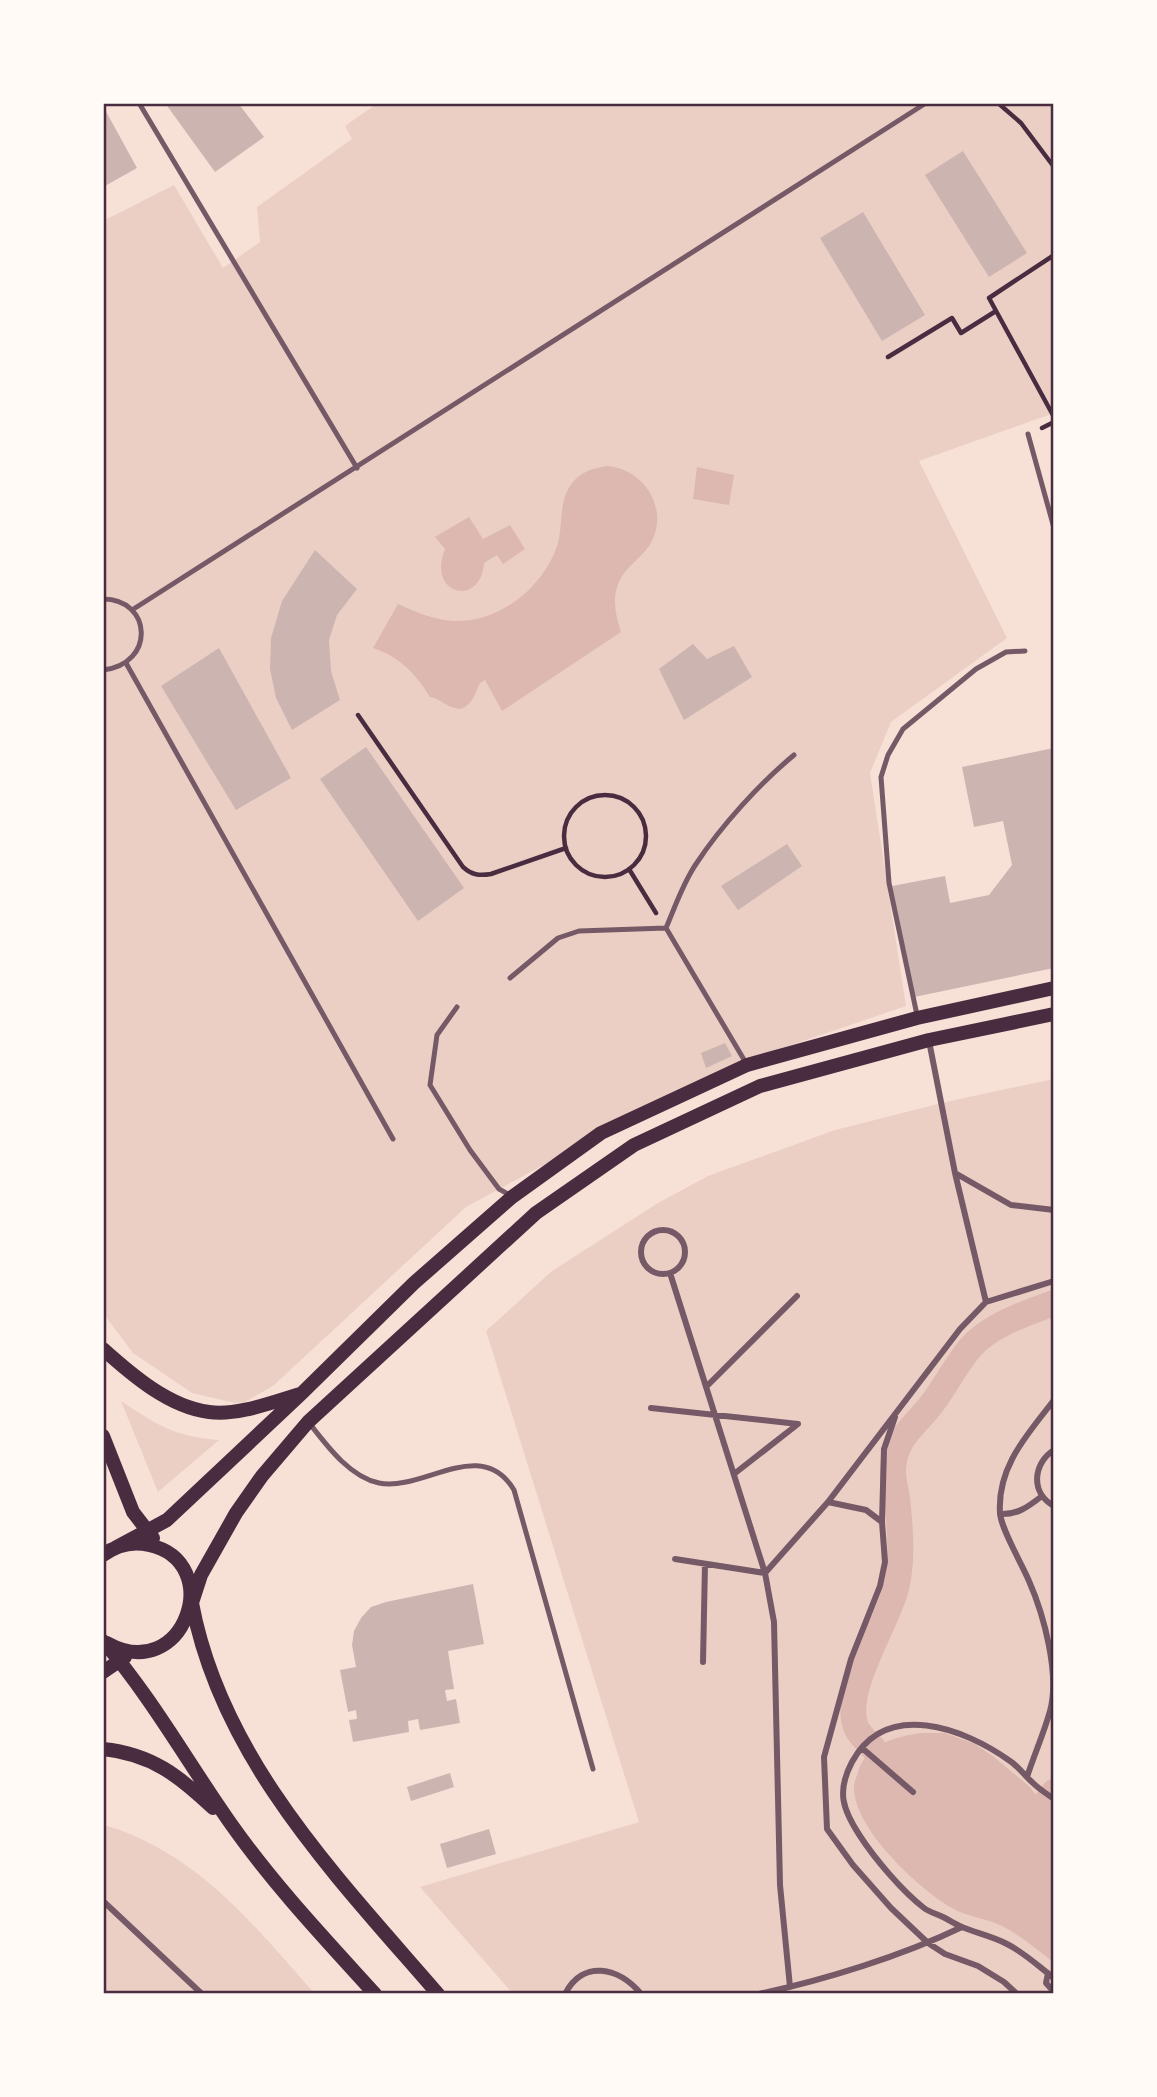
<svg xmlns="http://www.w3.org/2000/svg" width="1157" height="2097" font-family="'Libre Baskerville',serif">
  <rect width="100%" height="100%" fill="#f7e1d7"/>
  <!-- green -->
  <path fill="#ebcfc5" d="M 375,103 L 1054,103 L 1054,413 L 919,461 L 1007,638 L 891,722 L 870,773 L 906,1006 L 724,1068 L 466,1207 L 273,1386 L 245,1402 L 235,1403 L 192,1393 L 133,1353 L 103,1313 L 103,221 L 174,185 L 223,268 L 260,242 L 257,207 L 352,139 L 345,126 L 375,105 Z
    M 1054,1079 L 1054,1994 L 513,1994 L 420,1887 L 639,1822 L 486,1331 L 552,1271 L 658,1203 L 708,1176 L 835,1130 L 950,1101 Z
    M 121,1401 C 159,1426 173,1436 219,1440 L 158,1492 Z
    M 103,1825 C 117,1828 131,1834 143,1840 C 215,1874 263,1936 315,1994 L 103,1994 Z"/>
  <!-- water -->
  <path fill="#dcb8b0" d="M 607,466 C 646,469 671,512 649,546 C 639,560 625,567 618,584 C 612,601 616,616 621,632 L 502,711 L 485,680 L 480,683 C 474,695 474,703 461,709 C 446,708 442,699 430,697 C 415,673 400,657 373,648 L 398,604 C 416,612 434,620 454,621 C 500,623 545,586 558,543 C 563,523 559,503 570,486 C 578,473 592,468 607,466 Z
    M 697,467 L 734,475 L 729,505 L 693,499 Z
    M 469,517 L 483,539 L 510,525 L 525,549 L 503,564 L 497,555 L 484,563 C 481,608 426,595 445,549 L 435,537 Z
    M 922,1733 L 945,1733 L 975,1744 L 994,1757 L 1030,1787 L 1054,1821 L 1054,1963 C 1037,1949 1021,1936 1002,1926 C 986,1918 967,1917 952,1908 C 919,1889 853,1828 854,1787 C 854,1782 857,1776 858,1772 C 866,1744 897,1736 922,1733 Z"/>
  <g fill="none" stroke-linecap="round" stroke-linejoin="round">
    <!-- canal -->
    <path stroke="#dcb8b0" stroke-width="26" d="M 874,1749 C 868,1742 857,1733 855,1724 C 844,1687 887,1624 896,1588 C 903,1560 900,1527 897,1498 C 896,1490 893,1481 893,1472 C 893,1439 914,1427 931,1405 C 945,1387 955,1366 970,1348 C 990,1325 1026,1313 1054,1303
      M 1043,1806 L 1054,1792"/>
  </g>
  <!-- building -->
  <path fill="#ccb4b1" d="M 165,103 L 238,103 L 264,137 L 215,172 Z
    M 103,106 L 137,168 L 103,187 Z
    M 963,151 L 1027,253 L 989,277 L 925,175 Z
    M 863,212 L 925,315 L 882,341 L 820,238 Z
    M 315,550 L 357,589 L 337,615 L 329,640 L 331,671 L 340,700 L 292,730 L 276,698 L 270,669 L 271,638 L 282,601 Z
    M 693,644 L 707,659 L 734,646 L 752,677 L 684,720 L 659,669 Z
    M 219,648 L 291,778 L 236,810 L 161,686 Z
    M 366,747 L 464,888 L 418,921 L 320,779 Z
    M 1054,748 L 1054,968 L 914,997 L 892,886 L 945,876 L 950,903 L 989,895 L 1012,865 L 1003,821 L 974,827 L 962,767 Z
    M 787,844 L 802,866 L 738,910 L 721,886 Z
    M 725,1043 L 732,1056 L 706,1068 L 701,1053 Z
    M 473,1584 L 484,1644 L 448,1651 L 454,1689 L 445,1690 L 447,1701 L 456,1699 L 460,1723 L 420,1730 L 418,1719 L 408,1721 L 409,1732 L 353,1742 L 349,1720 L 357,1719 L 356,1710 L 348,1712 L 340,1670 L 356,1667 L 352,1645 L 354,1631 L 361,1618 L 371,1607 L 386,1602 Z
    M 450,1773 L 454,1787 L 411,1801 L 407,1787 Z
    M 489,1829 L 496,1854 L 447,1868 L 440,1844 Z"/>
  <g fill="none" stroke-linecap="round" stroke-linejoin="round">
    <!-- path -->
    <path stroke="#4a2c40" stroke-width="4.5" d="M 998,103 L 1021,123 L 1054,167
      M 1054,255 L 989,298 L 1054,417
      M 888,357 L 952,318 L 961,333 L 996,311
      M 1042,428 L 1054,422
      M 358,715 L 463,867 C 472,875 479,876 491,874 L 566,848
      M564 836a41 41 0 1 1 82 0a41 41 0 1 1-82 0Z
      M 629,869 L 656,913"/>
    <!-- service -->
    <path stroke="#755966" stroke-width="5" d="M 139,103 L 357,468
      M 1028,434 L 1054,528
      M 103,599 C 152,599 156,664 103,670
      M 132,610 L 926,103
      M 126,663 L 393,1139
      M 666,928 L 746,1063
      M 510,978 L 558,938 L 579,931 L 666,928 C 675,907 683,883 696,864 C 721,826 759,784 794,755
      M 457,1007 L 437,1035 L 430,1085 L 470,1150 L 499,1189 L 510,1195
      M 917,1015 L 889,883 L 881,777 L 888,755 L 903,729 L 976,669 L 1006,652 L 1025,651
      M 310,1424 C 327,1446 350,1477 379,1483 C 423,1492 481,1435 514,1490 L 593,1769"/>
    <!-- pedestrian -->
    <path stroke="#755966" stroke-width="6" d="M 929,1041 L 955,1173 L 986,1302
      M 955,1173 L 1011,1205 L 1054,1210
      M641 1252a22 22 0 1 1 44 0a22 22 0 1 1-44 0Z
      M 670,1273 L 765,1573 L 774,1622 L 780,1885 L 790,1987
      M 706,1387 L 797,1296
      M 651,1408 L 798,1424 L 734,1474
      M 895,1417 L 884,1449 L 882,1522 L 885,1562 L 880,1586 L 851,1659 L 824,1757 L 827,1829 L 853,1865 L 891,1908 L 928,1943 L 945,1954 L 978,1966 L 1004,1982 L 1017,1994
      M 1054,1450 C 1033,1463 1030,1493 1054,1506
      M 828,1502 L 866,1510 L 882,1522
      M 1000,1514 C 1017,1515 1028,1507 1042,1496
      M 675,1559 L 765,1573 L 828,1502 L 960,1329 L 986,1302 L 1054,1281
      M 703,1662 L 705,1564
      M 862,1748 L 913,1792
      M 1027,1777 C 1034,1755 1044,1733 1050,1711 C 1060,1675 1044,1615 1029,1581 C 1022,1564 1001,1529 1000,1513 C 997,1466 1028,1434 1054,1400
      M 1054,1799 C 1047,1794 1039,1789 1033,1783 C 1025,1776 1019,1767 1010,1761 C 964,1728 886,1699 852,1762 C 836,1792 843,1810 860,1836 C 875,1859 902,1891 924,1908 C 929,1912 937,1914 943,1917 C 949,1920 955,1924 962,1927 C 976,1933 992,1936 1007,1944 C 1025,1953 1038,1966 1054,1978
      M 103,1901 L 202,1994
      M 1048,1973 L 1046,1983 L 1054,1992
      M 136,1994 L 143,1994
      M 565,1994 C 583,1959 619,1967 641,1994
      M 759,1994 C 824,1980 902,1956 962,1927"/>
    <!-- secondary -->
    <path stroke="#4a2c40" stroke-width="14" d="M 103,1349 C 132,1375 169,1407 209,1412 C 238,1416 272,1402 300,1394
      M 103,1436 L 133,1512 L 153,1538
      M 115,1548 L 167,1520 L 301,1394 L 414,1283 L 512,1197 L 601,1133 L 747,1065 L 917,1018 L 1054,988
      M 103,1555 C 117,1545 133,1541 149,1545 C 227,1562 184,1686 107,1643
      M 192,1603 C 221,1759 338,1878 438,1994
      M 188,1615 L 201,1575 L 236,1513 L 262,1476 L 308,1422 L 536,1213 L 634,1145 L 760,1086 L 929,1040 L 1054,1014
      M 103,1641 C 152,1698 188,1763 231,1824 C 274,1885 325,1939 375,1994
      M 103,1672 L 125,1657
      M 103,1749 C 152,1754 179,1776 213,1808"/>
  </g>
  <!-- border -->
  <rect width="1157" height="2097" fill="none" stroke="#fffaf5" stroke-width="210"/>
  <rect x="105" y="105" width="947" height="1887" fill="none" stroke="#4a2c40" stroke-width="2.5"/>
</svg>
